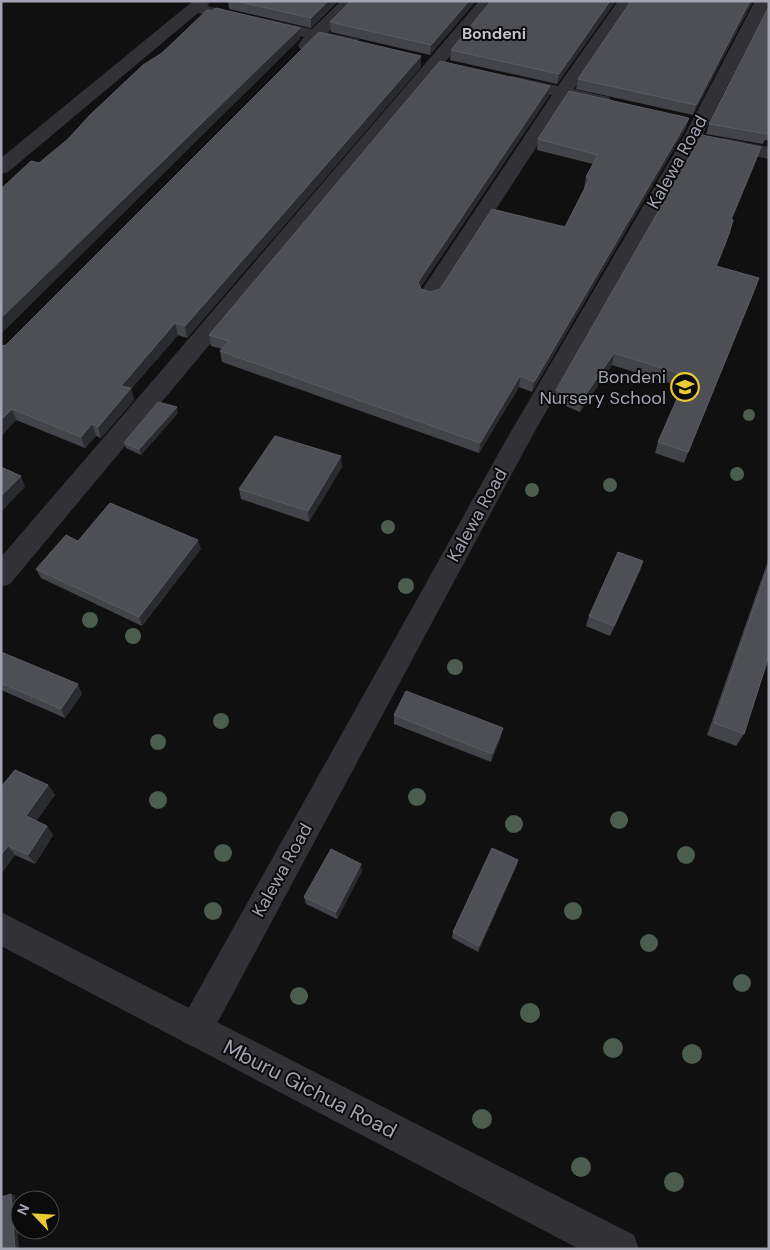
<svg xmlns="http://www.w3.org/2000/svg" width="770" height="1250" font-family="'DM Sans',sans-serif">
  <rect width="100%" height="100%" fill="#101011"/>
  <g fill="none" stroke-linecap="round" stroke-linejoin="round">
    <!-- minor -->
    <path fill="#313136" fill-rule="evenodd" d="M 193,1 L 211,1 L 207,6 L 312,29 L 341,1 L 358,1 L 328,33 L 358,39 L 360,43 L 358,47 L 352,48 L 320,41 C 313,47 310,51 300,49 L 298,45 L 304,37 L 198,13 L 8,172 L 1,174 L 1,158 Z
      M 479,1 L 496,1 L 10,584 L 1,587 L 1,557 Z
      M 618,1 L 634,1 L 574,89 L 609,97 L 612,101 L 609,105 L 603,106 L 568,98 L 438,299 L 430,301 L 422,299 L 419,294 L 552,95 L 507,85 L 504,81 L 507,77 L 513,76 L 558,86 Z
      M 755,1 L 769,1 L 769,5 L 701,138 L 530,440 L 207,1042 L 195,1047 L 183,1042 L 178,1030 L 183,1018 L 506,440 L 683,138 Z
      M 724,138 L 769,147 L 769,159 L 717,148 L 715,144 L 717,140 Z"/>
    <!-- tertiary -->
    <path fill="#313136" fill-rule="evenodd" d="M 1,912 L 634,1235 L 639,1249 L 579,1249 L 1,946 Z"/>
  </g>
  <!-- trees -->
  <g fill="#4a5d4f">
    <circle cx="749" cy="415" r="6"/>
    <circle cx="737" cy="474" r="7"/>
    <circle cx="610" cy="485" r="7"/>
    <circle cx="532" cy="490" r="7"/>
    <circle cx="388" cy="527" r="7"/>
    <circle cx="406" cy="586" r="8"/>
    <circle cx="90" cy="620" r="8"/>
    <circle cx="133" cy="636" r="8"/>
    <circle cx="455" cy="667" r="8"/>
    <circle cx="221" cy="721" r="8"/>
    <circle cx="158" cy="742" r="8"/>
    <circle cx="417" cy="797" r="9"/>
    <circle cx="158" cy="800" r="9"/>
    <circle cx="619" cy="820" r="9"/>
    <circle cx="514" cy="824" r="9"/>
    <circle cx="223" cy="853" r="9"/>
    <circle cx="686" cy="855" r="9"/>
    <circle cx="213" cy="911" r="9"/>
    <circle cx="573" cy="911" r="9"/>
    <circle cx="649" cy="943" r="9"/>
    <circle cx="742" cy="983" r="9"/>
    <circle cx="299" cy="996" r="9"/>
    <circle cx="530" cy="1013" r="10"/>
    <circle cx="613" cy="1048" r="10"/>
    <circle cx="692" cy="1054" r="10"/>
    <circle cx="482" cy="1119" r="10"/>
    <circle cx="581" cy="1167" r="10"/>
    <circle cx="674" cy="1182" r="10"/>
  </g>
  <!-- wall -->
  <path fill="#434449" d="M 228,1 L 338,1 L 311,28 L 229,9 Z
    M 351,1 L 476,1 L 430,55 L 331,32 L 330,22 Z
    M 616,1 L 557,84 L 450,60 L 451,50 Z
    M 631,1 L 753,1 L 693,115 L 576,89 L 578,79 Z
    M 769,6 L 769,140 L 765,140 L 763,144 L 706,134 L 709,124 Z
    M 421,67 L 187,338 L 178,335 L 131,389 L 134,400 L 101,438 L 96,436 L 85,448 L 16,420 L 1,436 L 6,345 Z
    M 550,86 L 549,96 L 420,288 L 421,289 L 430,292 L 440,289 L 565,227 L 585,188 L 584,188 L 586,177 L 593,164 L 537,150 L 538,139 L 689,118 L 686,128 L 532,392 L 519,387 L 479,453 L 222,362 L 220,351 L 222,349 L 211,346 L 209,335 Z
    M 757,159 L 732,219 L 733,220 L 725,246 L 717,266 L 755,290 L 684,463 L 655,453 L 658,442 L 682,387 L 612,365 L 580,412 L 554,401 L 556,390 Z
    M 178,413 L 141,455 L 126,448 L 124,443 Z
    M 342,467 L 309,522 L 241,499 L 239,489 Z
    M 78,541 L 201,549 L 142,626 L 41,578 L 36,569 Z
    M 769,558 L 769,656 L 744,734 L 736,746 L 707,735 Z
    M 643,561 L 640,571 L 610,636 L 586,626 L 589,616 Z
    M 1,652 L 82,694 L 65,718 L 1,690 Z
    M 394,715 L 501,737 L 491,762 L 394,724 Z
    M 48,785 L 55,795 L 36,821 L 47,826 L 53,835 L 35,864 L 15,855 L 1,874 L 1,787 Z
    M 518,860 L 516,867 L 478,952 L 452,938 L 453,932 Z
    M 362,871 L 337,919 L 306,904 L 304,897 Z"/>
  <!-- shaded-wall -->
  <path fill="#2a2b2e" d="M 328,1 L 338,1 L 311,28 L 311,18 Z
    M 469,1 L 476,1 L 430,55 L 431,45 Z
    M 610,1 L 616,1 L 557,84 L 559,74 Z
    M 750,1 L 753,1 L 693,115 L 696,105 Z
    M 300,28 L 300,39 L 1,334 L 1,318 Z
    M 421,56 L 421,67 L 187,338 L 185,326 Z
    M 550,86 L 549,96 L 417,293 L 418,282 Z
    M 689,118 L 686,128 L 532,392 L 534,382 Z
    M 761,147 L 757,159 L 727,231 L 731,219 Z
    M 729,234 L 725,246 L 712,278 L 716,266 Z
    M 759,278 L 755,290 L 684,463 L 688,452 Z
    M 175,323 L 178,335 L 131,389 L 134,400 L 101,438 L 98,427 L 121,386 Z
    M 614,353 L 612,365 L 580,412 L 582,400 Z
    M 520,376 L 519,387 L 479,453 L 480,443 Z
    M 177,407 L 178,413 L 141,455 L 139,449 Z
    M 12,409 L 16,420 L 1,436 L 1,420 Z
    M 92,424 L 96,436 L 85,448 L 81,437 Z
    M 341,456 L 342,467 L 309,522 L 308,511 Z
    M 21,476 L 25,487 L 1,512 L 1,496 Z
    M 198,540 L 201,549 L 142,626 L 139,617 Z
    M 643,561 L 640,571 L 610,636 L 614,626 Z
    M 78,684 L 82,694 L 65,718 L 61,709 Z
    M 503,728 L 501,737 L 491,762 L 492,754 Z
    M 48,785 L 55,795 L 33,826 L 26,816 Z
    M 47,826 L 53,835 L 35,864 L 28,855 Z
    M 8,846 L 15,855 L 1,874 L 1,855 Z
    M 518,860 L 516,867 L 478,952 L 479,946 Z
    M 361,864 L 362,871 L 337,919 L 336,912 Z
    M 11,1194 L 15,1195 L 19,1249 L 15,1249 Z"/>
  <!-- building -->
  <path fill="#4d4f54" stroke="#5b5c63" d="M 236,1 L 328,1 L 311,18 Z
    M 351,1 L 469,1 L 431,45 L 330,22 Z
    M 491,1 L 610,1 L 559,74 L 451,50 Z
    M 631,1 L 750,1 L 696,105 L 578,79 Z
    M 769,6 L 769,130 L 767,134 L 709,124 Z
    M 216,8 L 300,28 L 1,318 L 1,189 L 31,161 L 39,163 L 68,139 L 90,115 L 143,65 L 162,53 L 207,10 L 212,11 Z
    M 319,32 L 421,56 L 185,326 L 175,323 L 121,386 L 131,388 L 98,427 L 92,424 L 81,437 L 12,409 L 1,420 L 1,346 L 6,345 Z
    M 440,61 L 550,86 L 418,282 L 421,289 L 430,292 L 440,289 L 492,209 L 565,227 L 590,178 L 586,177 L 598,155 L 538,139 L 569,91 L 689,118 L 534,382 L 520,376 L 480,443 L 220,351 L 229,341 L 209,335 Z
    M 702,135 L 761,147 L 731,219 L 733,220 L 729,234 L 716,266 L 759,278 L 688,452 L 658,442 L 687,376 L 614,353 L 582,400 L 556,390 Z
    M 158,402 L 177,407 L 139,449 L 124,443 Z
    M 275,436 L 341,456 L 308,511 L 239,489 Z
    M 1,467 L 21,476 L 1,496 Z
    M 110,503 L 198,540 L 139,617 L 36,569 L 66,535 L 78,541 Z
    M 618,552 L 643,561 L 614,626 L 589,616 Z
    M 769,564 L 769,656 L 744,734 L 714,723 Z
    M 1,652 L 78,684 L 61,709 L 1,683 Z
    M 406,691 L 503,728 L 492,754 L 394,715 Z
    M 15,770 L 48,785 L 26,816 L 47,826 L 28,855 L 8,846 L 1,855 L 1,787 Z
    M 492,848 L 518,860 L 479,946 L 453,932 Z
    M 331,849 L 361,864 L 336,912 L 304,897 Z
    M 11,1194 L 15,1249 L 1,1249 L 1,1197 Z"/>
  <!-- icons -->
  <defs>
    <symbol id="school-ring" viewBox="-11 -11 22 22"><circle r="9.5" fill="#0b0b0c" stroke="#e9cb31" stroke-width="1.5"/><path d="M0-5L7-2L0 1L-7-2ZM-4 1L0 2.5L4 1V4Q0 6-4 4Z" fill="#e9cb31"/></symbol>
  </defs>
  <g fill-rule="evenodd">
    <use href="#school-ring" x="669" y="371" width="32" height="32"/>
  </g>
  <g text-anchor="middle" stroke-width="4" stroke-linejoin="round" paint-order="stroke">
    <!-- far-quarter labels -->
    <g font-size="16" font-weight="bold" fill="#c3c4ce" stroke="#0b0b0c">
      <text x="494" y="39">Bondeni</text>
    </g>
    <!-- street labels -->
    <g font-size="18" fill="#a2a4b2" stroke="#0b0b0c">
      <text transform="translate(677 162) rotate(-61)" y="6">Kalewa Road</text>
      <text transform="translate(477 515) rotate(-61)" y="6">Kalewa Road</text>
      <text transform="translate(282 870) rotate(-61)" y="6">Kalewa Road</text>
    </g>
    <!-- poi labels -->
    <g font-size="18" fill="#a2a4b2" stroke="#0b0b0c" text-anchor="end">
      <text x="666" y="383">Bondeni<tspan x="666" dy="21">Nursery School</tspan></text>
    </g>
    <!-- near-street labels -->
    <g font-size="21" fill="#a2a4b2" stroke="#0b0b0c">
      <text transform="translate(310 1089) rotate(27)" y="7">Mburu Gichua Road</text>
    </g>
  </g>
  <!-- border -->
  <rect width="770" height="1250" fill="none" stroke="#a2a4b2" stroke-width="5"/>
  <!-- north arrow -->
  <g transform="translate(35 1215) rotate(295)"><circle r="24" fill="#0b0b0c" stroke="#47484e"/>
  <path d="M0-4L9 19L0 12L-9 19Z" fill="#e9cb31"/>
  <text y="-8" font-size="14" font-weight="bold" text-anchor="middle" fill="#a2a4b2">N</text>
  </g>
</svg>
